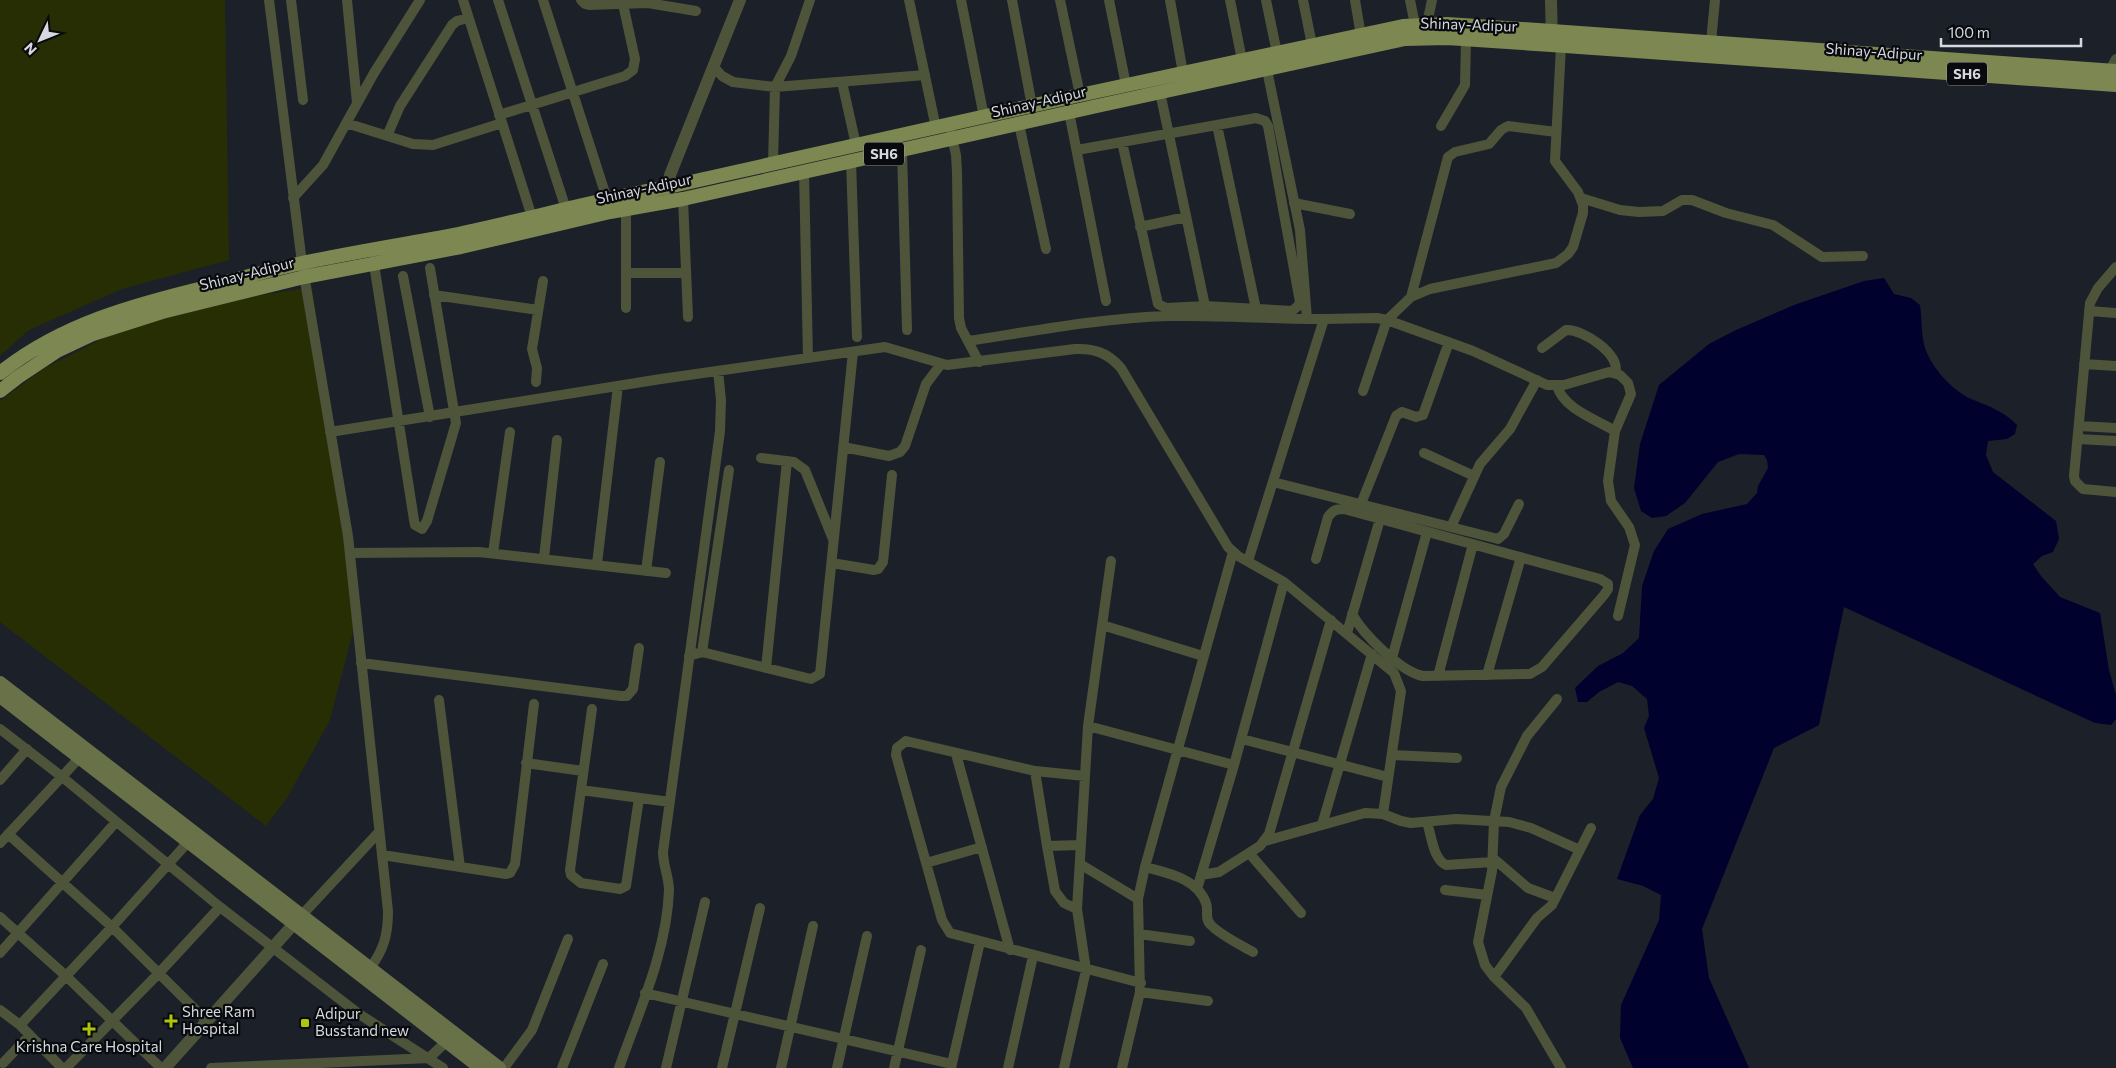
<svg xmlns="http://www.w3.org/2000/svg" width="2116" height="1068" font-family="Commissioner,sans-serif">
  <rect width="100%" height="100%" fill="#1c2029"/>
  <!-- green -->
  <path fill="#282e04" d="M 0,0 L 225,0 L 229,260 L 122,289 L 29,330 L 0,356 Z
    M 312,287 L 358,612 L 330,720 L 287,798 L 266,826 L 0,622 L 0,401 L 43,369 L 114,333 L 197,306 Z"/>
  <!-- water -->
  <path fill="#00012c" d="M 1884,278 L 1894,294 L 1911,298 L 1920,305 C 1922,318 1921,335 1925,348 C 1932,368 1952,390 1971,399 C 1988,406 2004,411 2017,425 L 2015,434 L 2007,439 L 1988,441 L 1986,455 L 1993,472 L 2056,521 L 2059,539 L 2053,552 L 2042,556 L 2033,564 L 2041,576 L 2060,597 L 2100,613 L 2109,670 L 2116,695 L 2116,719 L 2111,725 L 2095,723 L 1844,607 L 1819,725 L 1774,748 L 1702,929 L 1709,978 L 1749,1068 L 1633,1068 L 1620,1038 L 1621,1005 L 1659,920 L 1661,895 L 1643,886 L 1617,879 L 1640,815 L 1653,799 L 1659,778 L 1644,728 L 1649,716 L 1647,699 L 1632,686 L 1618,682 L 1599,692 L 1587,702 L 1578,702 L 1575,688 L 1598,666 L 1623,653 L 1639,638 L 1642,586 L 1654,551 L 1668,529 L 1702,514 L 1747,504 L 1757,493 L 1758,486 L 1768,468 L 1767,460 L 1764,455 L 1739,454 L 1718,462 L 1685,503 L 1666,516 L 1652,518 L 1641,511 L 1634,488 L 1640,444 L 1659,385 L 1709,344 L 1734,331 L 1794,305 L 1864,281 Z"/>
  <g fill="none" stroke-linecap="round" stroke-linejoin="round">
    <!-- minor -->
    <path stroke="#4e543a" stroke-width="10" d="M 269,0 L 302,263 L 348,536 L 388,911 C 388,934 384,950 370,968
      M 291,0 L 303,100
      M 347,0 L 357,103
      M 463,0 L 532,217
      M 498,0 L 566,209
      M 543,0 L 607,199
      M 581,0 L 585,4 L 589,5 L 648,3 L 696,11
      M 909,0 L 936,128
      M 961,0 L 984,117
      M 1012,0 L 1032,106
      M 1060,0 L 1080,95
      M 1109,0 L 1126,85
      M 1170,0 L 1183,73
      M 1230,0 L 1242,60
      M 1266,0 L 1277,53
      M 1303,0 L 1312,45
      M 1355,0 L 1361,36
      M 1410,0 L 1415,25
      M 1427,24 L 1432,0
      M 1711,42 L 1715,0
      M 713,66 L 722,76 L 733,82 L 775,87 L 925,75
      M 1267,70 L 1300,230 L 1307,319
      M 2110,70 L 2116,59
      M 842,82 L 856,145
      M 1160,92 L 1205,306
      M 1069,112 L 1106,301
      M 499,115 L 625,76 L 633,70 L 635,59 L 623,4
      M 346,123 L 413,144 L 433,145 L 502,123
      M 1019,124 L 1046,249
      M 1217,125 L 1256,309
      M 1441,126 L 1465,85 L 1466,39
      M 951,133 L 956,155 L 957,172 L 959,318 L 961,328 L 979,362
      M 387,136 L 400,106 L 452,25 L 457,21 L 468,18
      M 902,150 L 907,330
      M 1077,150 L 1256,118 L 1265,121 L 1268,126 L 1300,302 L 1298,306 L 1292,311 L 1205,306 L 1166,308 L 1158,304 L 1122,142
      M 851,161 L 857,337
      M 773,163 L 775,87 L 791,56 L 810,0
      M 804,171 L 808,358
      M 293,198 L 323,165 L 374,73 L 420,0
      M 1581,198 L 1620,210 L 1639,212 L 1663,211 L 1682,200 L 1692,200 L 1726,213 L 1773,225 L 1822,257 L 1863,256
      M 683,199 L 688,317
      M 1294,203 L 1350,214
      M 1140,227 L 1186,217
      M 374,264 L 414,520 L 415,525 L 422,529 L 427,521 L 456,423 L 430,268
      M 2116,267 L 2098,288 L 2090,303 L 2074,476 L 2075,481 L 2083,489 L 2116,492
      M 626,273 L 686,273
      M 403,276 L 430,417
      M 434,295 L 538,310
      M 1411,297 L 1448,157 L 1455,152 L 1489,144 L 1501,130 L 1508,126 L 1556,132
      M 626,308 L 626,209
      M 2089,311 L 2116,313
      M 1324,319 L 1377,318 L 1387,320 L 1473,351 L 1547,385 L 1564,385 L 1609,372 L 1620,375 L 1628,383 L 1631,394 L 1615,431 L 1608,481 L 1611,501 L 1629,527 L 1635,545 L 1618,616
      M 968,341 C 1034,331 1101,318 1168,316 C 1220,315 1272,319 1324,319 L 1248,561
      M 1542,348 L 1566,330 C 1583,329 1622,355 1615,373
      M 2084,364 L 2116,366
      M 536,382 L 537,368 L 532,349 L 543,281
      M 1557,386 C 1564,409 1595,419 1615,431
      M 1363,391 L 1387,320 L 1411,297 L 1430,289 L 1556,263 L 1568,254 L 1573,247 L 1583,213 L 1583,205 L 1578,192 L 1555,161 L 1561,46
      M 2079,426 L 2116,428
      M 330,432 L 661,379 L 885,347 L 947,365 L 1075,349 C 1094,348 1108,353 1121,368 L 1228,547 L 1238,556 L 1284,582 L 1394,673 L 1401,691 L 1383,814
      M 2078,439 L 2116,441
      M 843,447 L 889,456 L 900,452 L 905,446 L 926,384 L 941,364
      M 1424,453 L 1474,476
      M 761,458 L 794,462 L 805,470 L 833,539
      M 1273,482 L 1494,538 L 1498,539 L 1504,534 L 1519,504
      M 1361,504 L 1396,416 L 1402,412 L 1416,417 L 1423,415 L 1449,342
      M 1451,527 L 1480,464 L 1510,429 L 1537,380
      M 350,553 L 479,552 L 666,573
      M 493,553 L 510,432
      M 544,558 L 557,440
      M 1316,559 L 1328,517 C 1333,510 1336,509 1344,509 L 1600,579 L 1608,584 L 1608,589 L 1604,595 L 1542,667 L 1530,674 L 1423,676 C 1401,672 1363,634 1352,614
      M 832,563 L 874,570 L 878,569 L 883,562 L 892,475
      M 597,564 L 618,386
      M 646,571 L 660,462
      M 1102,625 L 1203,656
      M 1347,633 L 1380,519
      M 702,652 L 729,470
      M 689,656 L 702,652 L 811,679 L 820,674 L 853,352
      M 1392,658 L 1427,532
      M 361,663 L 621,696 L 627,696 L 633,689 L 639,648
      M 766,668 L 787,461
      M 1487,675 L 1521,557
      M 1438,676 L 1473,544
      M 1557,699 L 1527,736 L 1501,787 L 1494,821 L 1492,871 L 1478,942 L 1485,965 L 1494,977 L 1526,1008 L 1561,1068
      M 439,700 L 460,867
      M 592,709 L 570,870 L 571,875 L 581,883 L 620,889 L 626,886 L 639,798
      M 1088,726 L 1234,765
      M 0,729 L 61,776 L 220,907 L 359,1014 L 443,1068
      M 1242,739 L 1388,777
      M 956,754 L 1010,950
      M 1392,755 L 1457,758
      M 526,763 L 583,771
      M 1035,771 L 1085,776
      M 0,780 L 27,749
      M 581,790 L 670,802
      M 1427,822 C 1431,834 1433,859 1446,865 L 1493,862
      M 1322,825 L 1372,654
      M 8,834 L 112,927 L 207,1021
      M 1265,841 L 1365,813 L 1383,814 L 1401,821 L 1411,823 L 1456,819 L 1509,822 L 1531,828 L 1580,850
      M 0,843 L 83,754
      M 1081,845 L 1047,846 L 1035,771 L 906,741 L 897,748 L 896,755 L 942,920 L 950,933 L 1141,983
      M 1047,846 L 1055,891 L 1064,903 L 1077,909
      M 1249,853 L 1301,913
      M 382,855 L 506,874 L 510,873 L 515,864 L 534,704
      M 1493,858 L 1528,888 L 1555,898
      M 926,863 L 982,847
      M 1080,864 L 1138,899 L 1140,992 L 1122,1068
      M 1145,867 C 1167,873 1197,878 1206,903 C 1209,910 1204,919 1211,925 C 1220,935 1241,945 1253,952
      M 1201,875 L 1219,872 L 1260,846 L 1269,834 L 1331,620
      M 1197,889 L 1234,765 L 1284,582
      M 1445,890 L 1487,895
      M 1138,899 L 1145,867 L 1233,552
      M 301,916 L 379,832
      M 0,917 L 66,976 L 161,1068
      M 1139,934 L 1190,941
      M 0,953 L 116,822
      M 1494,977 L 1537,918 L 1552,905 L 1591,828
      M 1140,992 L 1208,1001
      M 645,993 L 952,1064
      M 0,1010 L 20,1025 L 62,1068
      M 20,1025 L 112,927 L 189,841
      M 3,1063 L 30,1035
      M 66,1068 L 159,973 L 220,907
      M 211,1068 L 429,1058 L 447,1041
      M 504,1068 L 532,1030 L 568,939
      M 562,1068 L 603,964
      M 619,1068 C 639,1011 667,951 669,890 C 669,878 663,865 663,852 L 720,431 L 721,400 L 718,371
      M 666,1068 L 705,902
      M 722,1068 L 760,908
      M 781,1068 L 813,926
      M 837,1068 L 867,936
      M 894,1068 L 921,950
      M 951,1068 L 980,942
      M 1008,1068 L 1033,956
      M 1064,1068 L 1086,970 L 1077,909 L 1088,726 L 1111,561"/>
    <!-- tertiary -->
    <path stroke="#4e543a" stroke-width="12" d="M 1551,0 L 1552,40
      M 671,201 L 668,187 L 670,175 L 740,0
      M 165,1068 L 300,917"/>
    <!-- secondary -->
    <path stroke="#687148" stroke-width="14" d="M 0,683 L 499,1068
      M 0,696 L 481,1068"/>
    <!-- primary -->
    <path stroke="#7c8751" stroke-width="14" d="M 0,373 C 61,324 136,304 211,286 C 241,278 271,270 302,263 C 354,252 406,244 458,234 C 528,219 597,200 668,187 L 1080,95 L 1403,26 L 1447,24 L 1552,31 L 2116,71
      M 0,391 L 18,377 L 57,351 L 93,334 L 162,312 L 304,277 L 461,247 L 610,212 L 683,199 L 1097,106 L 1405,39 L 1447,38 L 1551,45 L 2116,85"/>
  </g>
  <!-- markers -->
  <g fill="#afc508" stroke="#080a0d" stroke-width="2">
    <path d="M168.5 1013.5h5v5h5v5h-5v5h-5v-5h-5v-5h5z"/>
    <rect x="300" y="1018" width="10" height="10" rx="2.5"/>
    <path d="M86.5 1021.5h5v5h5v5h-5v5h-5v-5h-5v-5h5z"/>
  </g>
  <g text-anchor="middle" stroke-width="4.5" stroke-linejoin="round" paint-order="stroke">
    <!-- shield labels -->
    <g fill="#080a0d" stroke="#989a9f" stroke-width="1">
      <rect x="1947" y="62.5" width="40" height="23" rx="4"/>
      <rect x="864" y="142.5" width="40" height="23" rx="4"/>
    </g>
    <g font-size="14" font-weight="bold" fill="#d5d8de">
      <text x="1967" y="79">SH6</text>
      <text x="884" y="159">SH6</text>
    </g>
    <!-- street labels -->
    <g font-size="15" fill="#d5d8de" stroke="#080a0d">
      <text transform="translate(1469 25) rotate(2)" y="5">Shinay-Adipur</text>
      <text transform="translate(1874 52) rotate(4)" y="5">Shinay-Adipur</text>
      <text transform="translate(1039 102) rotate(-13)" y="5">Shinay-Adipur</text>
      <text transform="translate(644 189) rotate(-12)" y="5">Shinay-Adipur</text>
      <text transform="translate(247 274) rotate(-14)" y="5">Shinay-Adipur</text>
    </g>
    <!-- poi labels -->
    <g font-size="15" fill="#d5d8de" stroke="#080a0d" text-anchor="start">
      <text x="182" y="1017">Shree Ram<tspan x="182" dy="17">Hospital</tspan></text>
      <text x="315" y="1019">Adipur<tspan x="315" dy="17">Busstand new</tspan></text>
      <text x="89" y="1052" text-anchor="middle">Krishna Care Hospital</text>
    </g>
  </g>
  <!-- north arrow -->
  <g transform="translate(40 40) rotate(227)" stroke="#080a0d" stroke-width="4" paint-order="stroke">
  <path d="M0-4L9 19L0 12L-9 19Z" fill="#d5d8de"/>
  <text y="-8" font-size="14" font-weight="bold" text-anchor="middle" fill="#d5d8de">N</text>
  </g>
  <!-- scale -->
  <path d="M1941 38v8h140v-8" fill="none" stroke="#d5d8de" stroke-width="2.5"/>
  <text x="1948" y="38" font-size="15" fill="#d5d8de" stroke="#080a0d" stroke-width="4" paint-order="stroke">100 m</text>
</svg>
